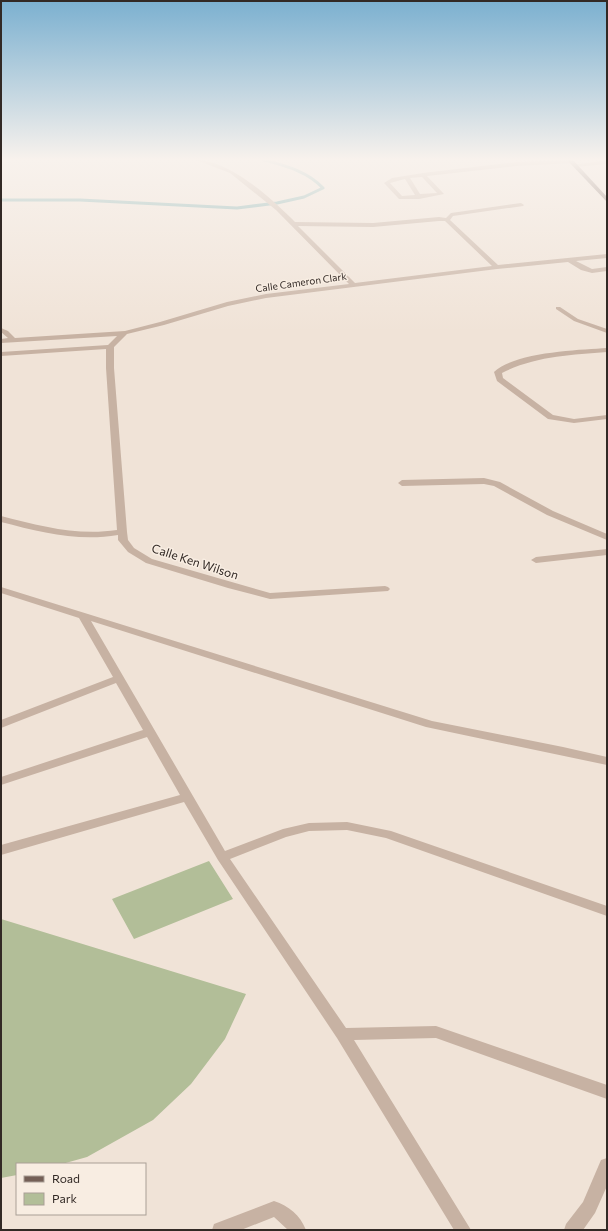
<svg xmlns="http://www.w3.org/2000/svg" width="608" height="1231" font-family="Commissioner,sans-serif">
  <rect width="100%" height="100%" fill="#f0e3d7"/>
  <!-- green -->
  <path fill="#b2be98" d="M 209,861 L 233,899 L 134,939 L 112,899 Z
    M 1,919 L 246,994 L 225,1039 L 191,1084 L 153,1120 L 87,1157 L 62,1164 L 17,1164 L 17,1175 L 1,1178 Z"/>
  <g fill="none" stroke-linecap="round" stroke-linejoin="round">
    <!-- stream -->
    <path stroke="#77abab" stroke-width="3" d="M 1,200 L 80,200 L 237,208 L 277,203 L 304,197 L 323,188 C 307,171 286,166 264,160"/>
    <!-- minor -->
    <path fill="#c7b2a3" fill-rule="evenodd" d="M 196,160 C 230,160 272,199 295,222 L 373,223 L 439,217 L 446,218 L 451,213 L 521,203 L 524,205 L 523,206 L 453,216 L 450,220 L 498,265 L 607,254 L 607,258 L 576,261 L 592,269 L 607,267 L 607,271 L 592,273 L 581,270 L 568,262 L 497,269 L 266,298 L 228,306 L 164,325 L 127,334 L 114,347 L 114,368 L 127,532 L 128,540 L 134,548 L 152,559 L 270,593 L 385,586 L 388,587 L 390,589 L 388,591 L 270,599 L 228,588 L 146,563 L 128,552 L 118,540 L 118,535 C 78,542 40,532 1,522 L 1,516 C 40,526 77,536 117,530 L 106,368 L 106,349 L 1,356 L 1,352 L 108,345 L 117,336 L 1,343 L 1,339 L 8,338 L 1,332 L 1,328 L 8,331 L 15,338 L 125,331 L 160,322 L 227,302 L 266,294 L 349,284 L 276,210 L 230,173 ZM 439,221 L 445,221 L 492,266 L 355,283 L 298,226 L 373,227 Z
      M 572,160 L 575,162 L 574,163 L 516,166 L 427,176 L 444,194 L 419,199 L 399,199 L 384,183 L 392,178 L 423,173 L 516,162 ZM 422,177 L 437,193 L 420,194 L 410,178 ZM 405,179 L 415,195 L 402,196 L 390,183 Z
      M 607,160 L 607,164 L 575,167 L 572,165 Z
      M 556,307 L 560,307 L 578,319 L 607,329 L 607,333 L 574,321 L 556,309 Z
      M 607,348 L 607,352 C 571,355 535,356 502,373 L 503,378 L 553,415 L 574,419 L 607,415 L 607,419 L 574,423 L 548,419 L 497,381 L 494,372 C 515,352 578,350 607,348 Z
      M 484,478 L 500,482 L 553,511 L 607,534 L 607,540 L 547,515 L 494,486 L 484,484 L 402,486 L 398,483 L 402,480 Z
      M 607,549 L 607,555 L 536,563 L 531,560 L 536,557 Z
      M 1,587 L 432,721 L 563,747 L 607,757 L 607,765 L 426,727 L 91,621 L 225,851 L 283,829 L 309,823 L 347,822 L 391,831 L 607,906 L 607,916 L 386,838 L 347,830 L 309,831 L 286,837 L 230,859 L 346,1028 L 436,1026 L 607,1085 L 607,1099 L 436,1038 L 354,1040 L 471,1230 L 454,1230 L 337,1038 L 218,860 L 184,802 L 1,855 L 1,845 L 180,795 L 147,737 L 1,785 L 1,777 L 143,730 L 116,683 L 1,728 L 1,720 L 113,677 L 79,618 L 1,593 Z
      M 607,1158 L 607,1186 L 595,1213 L 583,1230 L 564,1230 L 566,1224 L 583,1202 L 601,1160 Z
      M 274,1201 C 289,1206 300,1215 306,1230 L 288,1230 L 274,1217 L 241,1230 L 212,1230 L 214,1224 Z"/>
    <!-- major -->
    <path fill="#745f56" fill-rule="evenodd" d="M 567,160 L 573,160 L 607,197 L 607,202 Z"/>
  </g>
  <!-- sky -->
  <linearGradient id="sky" x2="0" y2="1"><stop stop-color="#7bb0d0"/><stop offset="0.48" stop-color="#f8f2ed"/><stop offset="1" stop-color="#f8f2ed" stop-opacity="0"/></linearGradient>
  <rect width="608" height="332" fill="url(#sky)"/>
  <g text-anchor="middle" stroke-width="3" stroke-linejoin="round" paint-order="stroke">
    <!-- far-street labels -->
    <g font-size="10" fill="#322925" stroke="#f8ede2">
      <text transform="translate(301 282) rotate(-8)" y="4">Calle Cameron Clark</text>
    </g>
    <!-- street labels -->
    <g font-size="12" fill="#322925" stroke="#f8ede2">
      <text transform="translate(195 562) rotate(18)" y="4">Calle Ken Wilson</text>
    </g>
  </g>
  <!-- border -->
  <rect width="608" height="1231" fill="none" stroke="#322925" stroke-width="4"/>
  <!-- legend -->
  <rect x="16" y="1163" width="130" height="52" fill="#f8ede2" stroke="#a99f96"/>
  <rect x="24" y="1176" width="20" height="6" fill="#745f56" stroke="#a99f96"/>
  <text x="52" y="1183" font-size="12" fill="#322925">Road</text>
  <rect x="24" y="1193" width="20" height="12" fill="#b2be98" stroke="#a99f96"/>
  <text x="52" y="1203" font-size="12" fill="#322925">Park</text>
</svg>
